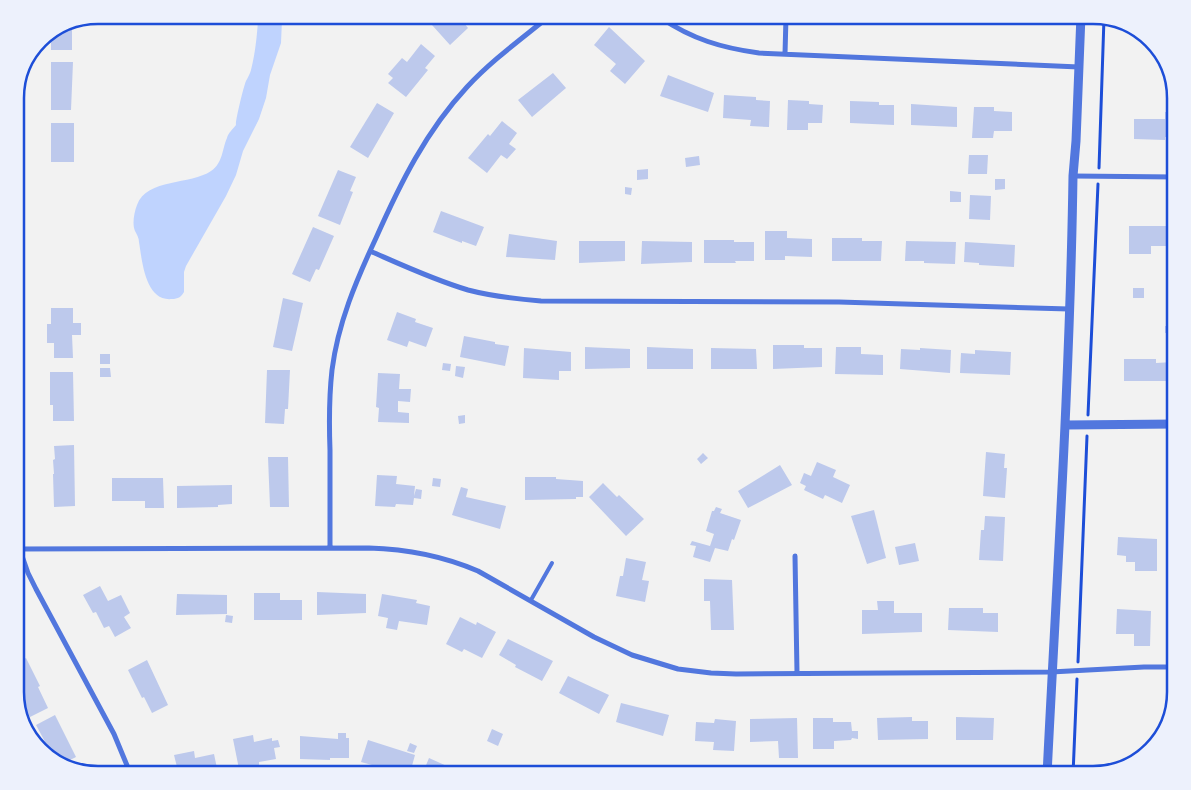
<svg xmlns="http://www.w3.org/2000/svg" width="1191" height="790" font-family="'PT Sans Narrow',sans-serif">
  <rect width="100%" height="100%" fill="#f2f2f2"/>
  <!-- water -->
  <path fill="#bfd3fe" d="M 258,20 L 282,20 L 281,43 L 270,75 L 266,98 L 259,119 L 243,151 L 236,175 L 226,196 L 186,266 L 184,272 L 184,292 C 181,297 178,299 172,299 C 145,302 142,260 139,242 C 139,238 137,235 135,231 C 132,224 134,213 137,205 C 147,178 191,185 211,171 C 223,163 222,149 227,138 C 228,133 233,129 236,125 C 235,122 244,85 246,81 C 248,77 250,74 251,70 C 255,54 257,37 258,20 Z"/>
  <!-- building -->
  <path fill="#bdc9ec" d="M 1023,15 L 1023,24 L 975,22 L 975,16 Z
    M 904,16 L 950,16 L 950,19 L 904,18 Z
    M 438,19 L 468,19 L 464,23 L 468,28 L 450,45 L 432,25 Z
    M 67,21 L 72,21 L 72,50 L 51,50 L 51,32 Z
    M 609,27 L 645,61 L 625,84 L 610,71 L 616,64 L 594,45 Z
    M 421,44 L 435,56 L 425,68 L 428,70 L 406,97 L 388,83 L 393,78 L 388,74 L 402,58 L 407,62 Z
    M 51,62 L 73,62 L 71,110 L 51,110 Z
    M 553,73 L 566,88 L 532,117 L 518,100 Z
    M 668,75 L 714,93 L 708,112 L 660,96 Z
    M 724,95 L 756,97 L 756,100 L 770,101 L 769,127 L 750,126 L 751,120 L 723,118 Z
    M 788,100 L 809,101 L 809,104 L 823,105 L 822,123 L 808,123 L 808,130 L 787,130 Z
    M 850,101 L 879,102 L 879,105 L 894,105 L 894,125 L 850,123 Z
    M 377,103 L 394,113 L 368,158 L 350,147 Z
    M 911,104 L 957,107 L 957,127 L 911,125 Z
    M 974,107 L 994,107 L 994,111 L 1012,112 L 1012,131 L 994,131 L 993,138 L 972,138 Z
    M 1165,112 L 1176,112 L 1176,137 L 1165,137 L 1165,140 L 1134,139 L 1134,119 L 1165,119 Z
    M 502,121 L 517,133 L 509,144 L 516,149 L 507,159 L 501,155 L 487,173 L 468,158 L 488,134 L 490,136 Z
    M 51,123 L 74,123 L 74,162 L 51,162 Z
    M 969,155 L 988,155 L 987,174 L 968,174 Z
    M 699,156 L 700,165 L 686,167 L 685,158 Z
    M 648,169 L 648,179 L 637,180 L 637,170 Z
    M 338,170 L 356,177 L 350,191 L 353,192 L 340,225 L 318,216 Z
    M 995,179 L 1005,179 L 1005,189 L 995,190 Z
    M 625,187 L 632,188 L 631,195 L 625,194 Z
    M 950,191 L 961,192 L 961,202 L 950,202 Z
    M 970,195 L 991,196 L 990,220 L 969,219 Z
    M 441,211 L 484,227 L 476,246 L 462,241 L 462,243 L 433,232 Z
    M 1129,226 L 1170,226 L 1170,246 L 1151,246 L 1151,254 L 1129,254 Z
    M 313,227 L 334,236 L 319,270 L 316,269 L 310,282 L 292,274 Z
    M 765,231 L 787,231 L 787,238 L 812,239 L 812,257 L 785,256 L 785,260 L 765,260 Z
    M 509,234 L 557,241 L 555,260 L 506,257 Z
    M 832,238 L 862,238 L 862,241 L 882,241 L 881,261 L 832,261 Z
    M 704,240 L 734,240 L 734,242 L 754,242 L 754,261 L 735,261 L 736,263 L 704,263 Z
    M 579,241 L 625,241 L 625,261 L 579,263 Z
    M 642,241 L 692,242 L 692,262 L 641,264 Z
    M 906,241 L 956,242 L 955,264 L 924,263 L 924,261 L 905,261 Z
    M 965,242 L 1015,245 L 1014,267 L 979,265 L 979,263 L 964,262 Z
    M 1133,288 L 1144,288 L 1144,298 L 1133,298 Z
    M 283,298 L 303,303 L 292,351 L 273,347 Z
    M 51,308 L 73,308 L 73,323 L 81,323 L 81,335 L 72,335 L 73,358 L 54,358 L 54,343 L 47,343 L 47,324 L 51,324 Z
    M 397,312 L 416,319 L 415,322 L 433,328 L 426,347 L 409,341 L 407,347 L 387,340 Z
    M 1165,326 L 1172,326 L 1172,333 L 1165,333 Z
    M 464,336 L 495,342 L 495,344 L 509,346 L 505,366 L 460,357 Z
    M 773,345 L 804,345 L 804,348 L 822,348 L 822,367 L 773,369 Z
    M 585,347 L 630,349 L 630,368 L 585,369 Z
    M 647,347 L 693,349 L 693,369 L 647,369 Z
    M 836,347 L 861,347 L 861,354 L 883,355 L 883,375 L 835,374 Z
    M 524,348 L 571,352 L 571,371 L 559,371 L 559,380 L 523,378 Z
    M 711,348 L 756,349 L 757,369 L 711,369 Z
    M 920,348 L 951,350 L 950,373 L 900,369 L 901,349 L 920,350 Z
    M 975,350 L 1011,352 L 1010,375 L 960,373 L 961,353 L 975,354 Z
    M 100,354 L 110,354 L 110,364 L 100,364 Z
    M 1124,359 L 1156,359 L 1156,363 L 1173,362 L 1173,381 L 1124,381 Z
    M 443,363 L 451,364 L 450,371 L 442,370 Z
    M 456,366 L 465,367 L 463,378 L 455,376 Z
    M 100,368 L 110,368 L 111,377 L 100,377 Z
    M 267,370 L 290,370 L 288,409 L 285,409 L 284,424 L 265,423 Z
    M 50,372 L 73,372 L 74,421 L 53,421 L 53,405 L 50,405 Z
    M 378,373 L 400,374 L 399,389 L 411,389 L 410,402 L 398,401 L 398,412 L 409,413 L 409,423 L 378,422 L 379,408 L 376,407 Z
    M 465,415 L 465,423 L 459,424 L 458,416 Z
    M 74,445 L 75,506 L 54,507 L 53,474 L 54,474 L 53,460 L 55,459 L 54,446 Z
    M 986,452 L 1005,454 L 1004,468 L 1007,468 L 1005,498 L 983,496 Z
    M 703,453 L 708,458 L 701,464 L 697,459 Z
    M 268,457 L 288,457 L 289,507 L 270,507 Z
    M 817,462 L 836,470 L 833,477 L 850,485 L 842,503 L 825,495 L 823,499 L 804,490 L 806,486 L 800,483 L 804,473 L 811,476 Z
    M 780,465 L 792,485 L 748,508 L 738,491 Z
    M 377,475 L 397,476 L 396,484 L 415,486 L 414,496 L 416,489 L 422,490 L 421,499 L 414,498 L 413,505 L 396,504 L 395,507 L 375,506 Z
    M 525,477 L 556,477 L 556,479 L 583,481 L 583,497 L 576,497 L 576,499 L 525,500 Z
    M 112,478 L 163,478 L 164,508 L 145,508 L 145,501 L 112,501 Z
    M 433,478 L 441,479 L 440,487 L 432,486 Z
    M 603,483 L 617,497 L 619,495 L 644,519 L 626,536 L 589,497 Z
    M 232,485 L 232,504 L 218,505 L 218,507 L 177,508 L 177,486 Z
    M 461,487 L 468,489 L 466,497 L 506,506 L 500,529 L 452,515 Z
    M 716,507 L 722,509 L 720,513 L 741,520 L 734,540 L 732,539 L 728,551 L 715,548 L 710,562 L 693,557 L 696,546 L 690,545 L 692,541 L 710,546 L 714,534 L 706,531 L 712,511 L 714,511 Z
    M 874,510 L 886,558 L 867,564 L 851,516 Z
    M 985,516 L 1005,517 L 1003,561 L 979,560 L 981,530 L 984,530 Z
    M 1118,537 L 1157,539 L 1157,571 L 1135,571 L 1135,562 L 1126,562 L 1126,556 L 1117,555 Z
    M 915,543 L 919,561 L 899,565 L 895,547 Z
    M 626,558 L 646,562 L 642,580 L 649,581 L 645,602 L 616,596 L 620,576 L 623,576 Z
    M 704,579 L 732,580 L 734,630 L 711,630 L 710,601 L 704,601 Z
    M 100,586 L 108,601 L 121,595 L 130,613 L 124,617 L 131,628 L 115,637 L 109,626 L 104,628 L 96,612 L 93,613 L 83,595 Z
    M 317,592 L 366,594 L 366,613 L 317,615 Z
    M 254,593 L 280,593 L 280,600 L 302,600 L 302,620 L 254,620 Z
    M 177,594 L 227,595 L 227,614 L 176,615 Z
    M 382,594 L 417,600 L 416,603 L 430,606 L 427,625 L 399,621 L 397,630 L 386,628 L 388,618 L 378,616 Z
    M 877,601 L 894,601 L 894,613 L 922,613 L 922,632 L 862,634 L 862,610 L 878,610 Z
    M 949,608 L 983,608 L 983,613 L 998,613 L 998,632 L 948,630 Z
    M 1117,609 L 1151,611 L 1150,646 L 1134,646 L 1134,634 L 1116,634 Z
    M 226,615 L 233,616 L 232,623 L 225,622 Z
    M 460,617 L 476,625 L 477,622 L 496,632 L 482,658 L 464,649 L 462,652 L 446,644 Z
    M 508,639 L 553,661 L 542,681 L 515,667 L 516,665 L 499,655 Z
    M 26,658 L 40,686 L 38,687 L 48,708 L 30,717 L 26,709 L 20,712 L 17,703 L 22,700 L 15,687 L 15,664 Z
    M 147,660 L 168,705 L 152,713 L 144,697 L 142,698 L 128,670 Z
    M 568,676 L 609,695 L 599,714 L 559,693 Z
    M 621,703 L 669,715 L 663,736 L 616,722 Z
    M 55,715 L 76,757 L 62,764 L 56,762 L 36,725 Z
    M 912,717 L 912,721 L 928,721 L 928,739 L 878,740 L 877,718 Z
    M 956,717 L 994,718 L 993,740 L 956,740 Z
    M 797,718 L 798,758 L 779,758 L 778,741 L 750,742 L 750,719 Z
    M 813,718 L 833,718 L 833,722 L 851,722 L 852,731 L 858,731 L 858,739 L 852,738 L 851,740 L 834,741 L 834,749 L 813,749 Z
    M 715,719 L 736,721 L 734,751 L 713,750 L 714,742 L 695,741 L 696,722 L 714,723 Z
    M 492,729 L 503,734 L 498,746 L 487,741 Z
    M 338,733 L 346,733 L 346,738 L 349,738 L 349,758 L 330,758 L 330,760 L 300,759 L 300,736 L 338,739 Z
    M 253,735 L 254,742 L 272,738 L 272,741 L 278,740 L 280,747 L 274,748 L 276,759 L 259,762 L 259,765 L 239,769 L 233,739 Z
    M 368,740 L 415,755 L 410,773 L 391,768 L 390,770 L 361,762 Z
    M 410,743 L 417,746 L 414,753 L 407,751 Z
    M 194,751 L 195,758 L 214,754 L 218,773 L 207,775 L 179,775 L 174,755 Z
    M 429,758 L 458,771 L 457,772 L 463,775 L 422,775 Z
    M 798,766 L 804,766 L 804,773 L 799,773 Z"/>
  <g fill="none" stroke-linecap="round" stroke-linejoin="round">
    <!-- path -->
    <path stroke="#1d4ed8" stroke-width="3" d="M 1099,168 L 1104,18
      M 1088,415 L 1098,184
      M 1078,662 L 1087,436
      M 1073,775 L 1077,679"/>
    <!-- service -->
    <path stroke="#5277de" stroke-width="4" d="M 531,600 L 552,563"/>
    <!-- minor -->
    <path stroke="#5277de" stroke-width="5" d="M 661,18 C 692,39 722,48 759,53 L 1079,67
      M 785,54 L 786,17
      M 1073,176 L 1176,177
      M 370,251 C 402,265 434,280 468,290 C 491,296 516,299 541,301 L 839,302 L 1069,309
      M 15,536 L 28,573 L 36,589 L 114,734 L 131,775
      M 330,548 C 330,515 330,482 330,450 C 329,423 329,397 332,370 C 338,323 356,281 376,238 C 400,184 426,131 467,87 C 491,61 520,40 547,18
      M 19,549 L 369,548 C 407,549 443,556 478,571 L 594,637 L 632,655 L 678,669 L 711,673 L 736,674 L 1051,672 L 1144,667 L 1176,667
      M 795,556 L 797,673"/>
    <!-- tertiary -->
    <path stroke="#5277de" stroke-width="9" d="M 1066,425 L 1176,424
      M 1047,775 C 1057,575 1070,376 1073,176 L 1076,141 L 1081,15"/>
  </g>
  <!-- crop -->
  <path d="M0 0H1191V790H0ZM98 24H1093A74 74 0 0 1 1167 98V692A74 74 0 0 1 1093 766H98A74 74 0 0 1 24 692V98A74 74 0 0 1 98 24Z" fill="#edf1fc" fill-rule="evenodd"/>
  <path fill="none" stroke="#1d4ed8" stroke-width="2.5" d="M98 24H1093A74 74 0 0 1 1167 98V692A74 74 0 0 1 1093 766H98A74 74 0 0 1 24 692V98A74 74 0 0 1 98 24Z"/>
</svg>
